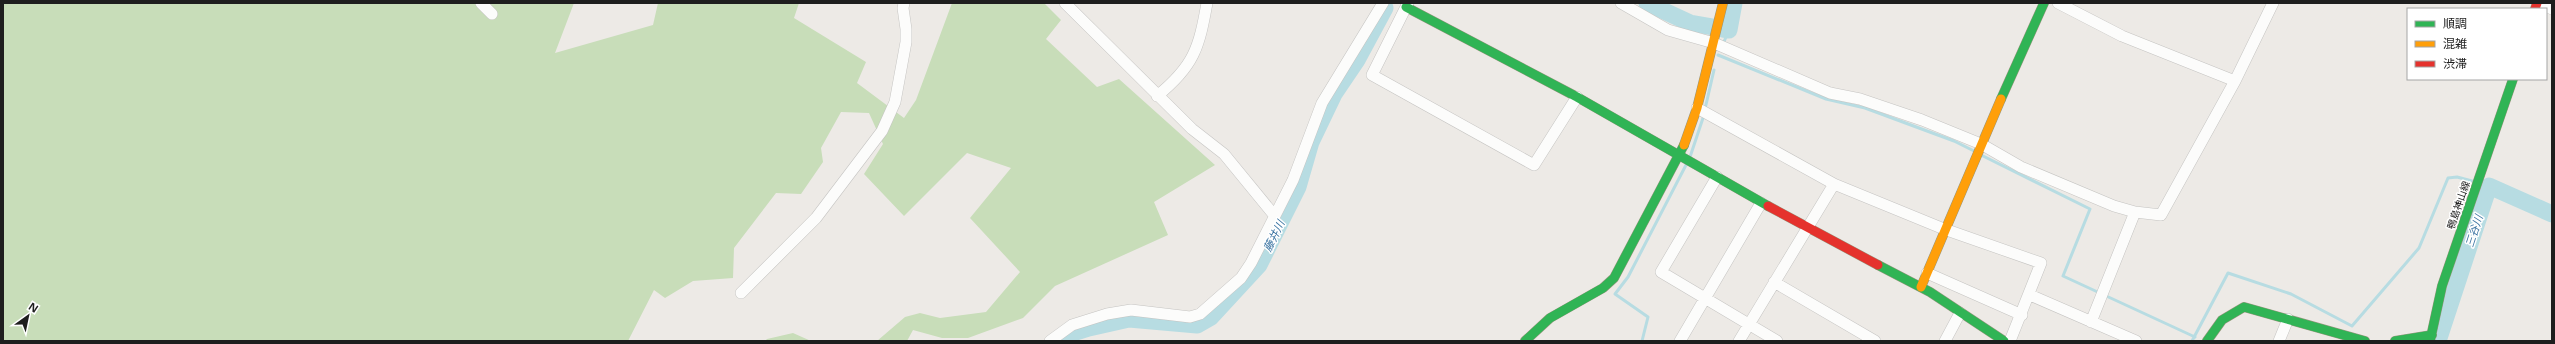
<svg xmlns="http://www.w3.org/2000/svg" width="2555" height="344" font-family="'Open Sans','Noto Sans JP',sans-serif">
  <rect width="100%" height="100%" fill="#edeae6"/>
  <!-- forest -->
  <path fill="#c8ddb9" d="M 3,3 L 574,3 L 555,53 L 653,25 L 658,3 L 799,3 L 794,18 L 866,62 L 857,83 L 904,118 L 916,100 L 952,3 L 1044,3 L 1061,20 L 1046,39 L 1097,87 L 1119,79 L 1215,165 L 1154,202 L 1168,235 L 1055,286 L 1023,318 L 968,338 L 942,338 L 913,330 L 907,341 L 877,341 L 905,317 L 920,313 L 940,318 L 986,312 L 1020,272 L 970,218 L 1011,168 L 967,153 L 904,216 L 864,174 L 883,144 L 869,113 L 841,112 L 821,148 L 823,162 L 801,194 L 776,193 L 734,248 L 733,278 L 693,281 L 665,298 L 654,290 L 628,341 L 3,341 Z
    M 793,333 L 811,341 L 765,341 L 767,339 Z"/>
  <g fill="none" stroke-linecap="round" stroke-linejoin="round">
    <!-- stream -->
    <path stroke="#b7dce2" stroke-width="3" d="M 1723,44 L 1729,30
      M 1718,55 L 1826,99 L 1865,108 L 1954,141 L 1974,151
      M 1705,109 L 1714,70
      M 1981,155 L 2090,209 L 2063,276 L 2195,337
      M 1690,157 L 1704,115
      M 1642,341 L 1648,317 L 1615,294 L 1628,277 L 1686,165
      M 2192,341 L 2228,273 L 2291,294 L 2352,326 L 2419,248 L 2448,178 L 2457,177 L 2472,181"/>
    <!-- river -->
    <path stroke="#b7dce2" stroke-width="17" d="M 1647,3 L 1690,23 L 1713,27
      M 1723,29 L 1729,30 L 1734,3
      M 1060,341 L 1070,334 L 1089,328 L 1129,319 L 1197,325 L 1211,317 L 1259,265 L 1298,187 L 1311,142 L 1334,94 L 1357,60 L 1385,8
      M 2438,341 L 2489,186 L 2552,214"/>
    <defs>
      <path id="street" d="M 481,3 L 492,14
        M 1065,3 L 1192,129 L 1224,154 L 1274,215
        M 1408,3 L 1372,75 L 1534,165 L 1577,97
        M 1621,3 L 1668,30 L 1714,43 L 1830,93 L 1860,99 L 1922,120 L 1981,144 L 2021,167 L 2114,206 L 2135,212 L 2161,215 L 2235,81 L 2273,3
        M 2058,3 L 2122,36 L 2235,81
        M 2540,3 L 2552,9
        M 1157,96 C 1194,66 1199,48 1207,3
        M 1697,108 L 1834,184 L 1944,229 L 2041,263 L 2010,341
        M 1717,177 L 1661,272 L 1777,341
        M 1927,273 L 2022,315
        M 1774,282 L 1875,341
        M 741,293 L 816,218 L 882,131 L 895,102 L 906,42 L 906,29 L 903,8 L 904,3
        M 2030,295 L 2136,341
        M 2091,322 L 2135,212
        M 1050,341 L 1072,325 L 1107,314 L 1131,310 L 1190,317 L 1200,314 L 1241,278 L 1251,263 L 1293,180 L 1322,103 L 1383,3
        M 1680,341 L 1761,203
        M 1739,341 L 1834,184
        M 1945,341 L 1960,313
        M 2279,341 L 2288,319"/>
      <path id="fast" d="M 1406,7 L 1577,97 L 1768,206
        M 2001,99 L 2044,3
        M 1878,265 L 1930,292 L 2004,341
        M 1525,341 L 1550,318 L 1603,288 L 1614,278 L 1684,145
        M 2207,341 L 2222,320 L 2244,307 L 2365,341
        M 2395,341 L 2432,335
        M 2430,341 L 2442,286 L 2513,79"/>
      <path id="slow" d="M 1684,145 L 1697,108 L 1723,3
        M 1921,287 L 2001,99"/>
      <path id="jam" d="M 2535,9 L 2537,3
        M 1768,206 L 1878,265"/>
    </defs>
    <!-- street casing -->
    <use href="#street" stroke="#c5c4c2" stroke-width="12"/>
    <!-- fast casing -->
    <use href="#fast" stroke="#97967e" stroke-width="10"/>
    <!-- slow casing -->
    <use href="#slow" stroke="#97967e" stroke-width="10"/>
    <!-- jam casing -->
    <use href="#jam" stroke="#97967e" stroke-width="10"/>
    <!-- street -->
    <use href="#street" stroke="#fcfcfb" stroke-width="11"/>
    <!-- fast -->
    <use href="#fast" stroke="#30b455" stroke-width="9"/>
    <!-- slow -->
    <use href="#slow" stroke="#ff9f0a" stroke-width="9"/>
    <!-- jam -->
    <use href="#jam" stroke="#e5322d" stroke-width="9"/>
  </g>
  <g text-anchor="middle" stroke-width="3" stroke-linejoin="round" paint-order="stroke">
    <!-- street labels -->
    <g font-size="10" fill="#1e1e1e" stroke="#fff">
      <text transform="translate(2458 205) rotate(-71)" y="4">鴨島神山線</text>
    </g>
    <!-- water labels -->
    <g font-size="11" font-style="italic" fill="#3f77a4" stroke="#fff">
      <text transform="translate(2474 231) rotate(-72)" y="4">三谷川</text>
      <text transform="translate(1274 236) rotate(-64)" y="4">藤井川</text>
    </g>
  </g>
  <!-- border -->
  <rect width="2555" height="344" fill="none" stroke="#1e1e1e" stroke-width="8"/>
  <!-- legend -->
  <rect x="2407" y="8" width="140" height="72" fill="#ffffff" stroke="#a5a5a5"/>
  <rect x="2415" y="21" width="20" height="6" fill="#30b455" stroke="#a5a5a5"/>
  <text x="2443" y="28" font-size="12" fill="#1e1e1e">順調</text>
  <rect x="2415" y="41" width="20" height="6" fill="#ff9f0a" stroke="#a5a5a5"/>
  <text x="2443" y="48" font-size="12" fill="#1e1e1e">混雑</text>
  <rect x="2415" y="61" width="20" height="6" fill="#e5322d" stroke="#a5a5a5"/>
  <text x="2443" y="68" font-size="12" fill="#1e1e1e">渋滞</text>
  <!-- north arrow -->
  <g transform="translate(28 316) rotate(33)" stroke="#ffffff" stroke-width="3" paint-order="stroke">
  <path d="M0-3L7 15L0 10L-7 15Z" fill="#1e1e1e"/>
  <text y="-6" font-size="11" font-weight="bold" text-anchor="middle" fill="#1e1e1e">N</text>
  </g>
</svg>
